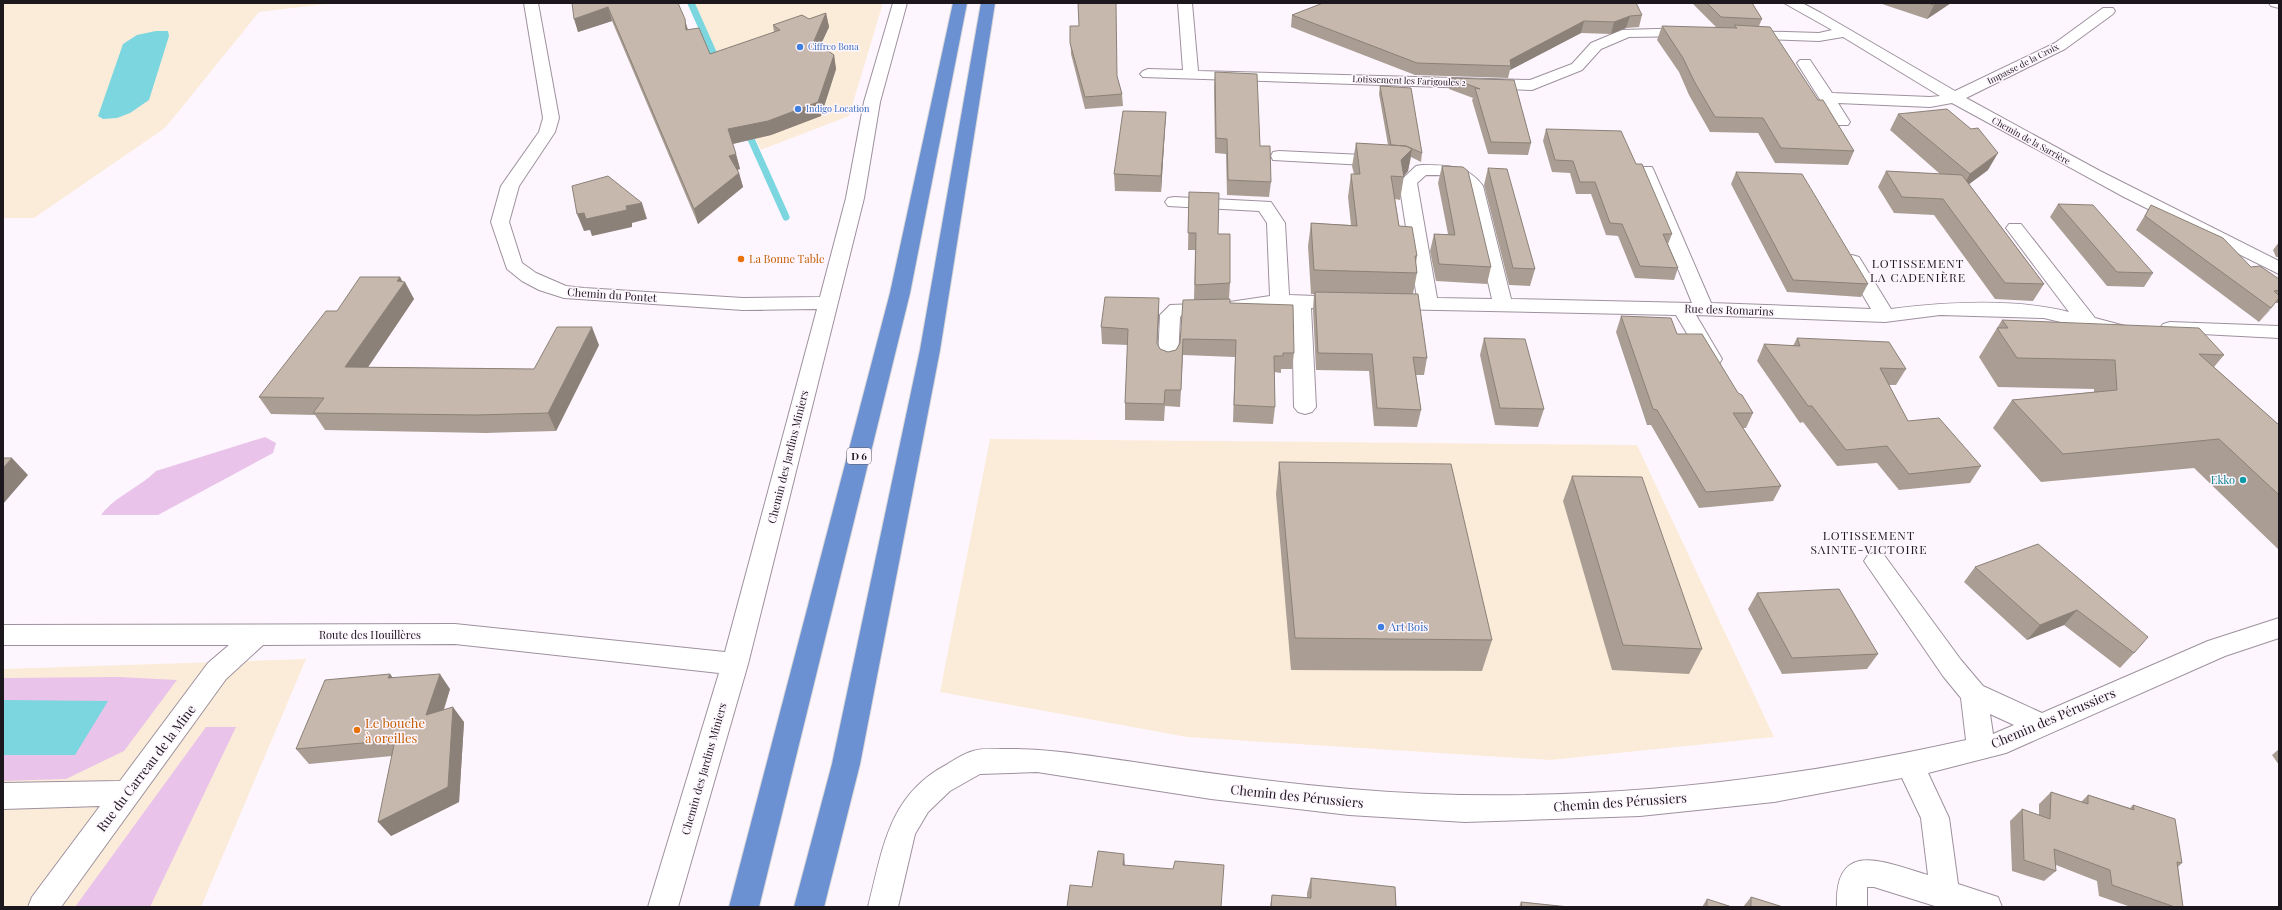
<svg xmlns="http://www.w3.org/2000/svg" width="2282" height="910" font-family="'Playfair Display',serif">
  <rect width="100%" height="100%" fill="#fef6fe"/>
  <!-- industrial -->
  <path fill="#fbecd9" d="M 3,3 L 334,3 L 259,12 L 165,128 L 34,218 L 3,218 Z
    M 689,3 L 883,3 L 849,116 L 761,150 Z
    M 990,439 L 1637,445 L 1774,737 L 1550,760 L 1187,737 L 940,692 Z
    M 306,659 L 201,907 L 3,907 L 3,669 Z"/>
  <!-- green -->
  <path fill="#e9c3ea" d="M 265,437 L 276,443 L 273,453 L 158,515 L 101,515 C 115,496 139,488 156,471 Z
    M 119,677 L 177,680 L 124,751 L 66,779 L 3,781 L 3,678 Z
    M 206,727 L 236,727 L 150,907 L 75,907 Z"/>
  <!-- water -->
  <path fill="#7bd6df" d="M 156,31 L 168,31 L 169,36 L 149,100 L 130,113 L 117,118 L 103,119 L 98,116 L 123,44 L 137,35 Z
    M 3,700 L 108,701 L 75,755 L 3,755 Z"/>
  <g fill="none" stroke-linecap="round" stroke-linejoin="round">
    <!-- stream -->
    <path stroke="#7bd6df" stroke-width="7" d="M 691,3 L 719,66
      M 746,128 L 786,217"/>
    <defs>
      <path id="minor" d="M 524,3 L 538,3 L 559,118 L 555,132 L 519,186 L 509,222 L 522,263 L 536,273 L 566,286 L 584,288 L 743,298 L 820,297 L 846,198 L 864,102 L 893,3 L 907,3 L 880,102 L 864,198 L 748,664 L 678,907 L 648,907 L 719,673 L 455,644 L 263,645 L 226,679 L 61,907 L 28,907 L 32,897 L 100,806 L 3,809 L 3,783 L 120,781 L 208,663 L 229,645 L 3,645 L 3,625 L 455,624 L 725,652 L 817,309 L 743,310 L 564,298 L 539,290 L 522,281 L 507,269 L 491,222 L 501,186 L 539,132 L 543,118 Z
        M 1178,3 L 1192,3 L 1198,71 L 1530,80 L 1572,64 L 1591,43 L 1622,30 L 1691,28 L 1698,32 L 1691,36 L 1629,37 L 1601,49 L 1582,70 L 1532,90 L 1143,77 L 1140,74 L 1143,71 L 1148,69 L 1183,70 Z
        M 1784,3 L 1802,3 L 1821,13 L 1955,91 L 2055,43 L 2103,8 L 2113,8 L 2115,11 L 2113,14 L 2065,49 L 1966,98 L 2100,171 L 2279,261 L 2279,274 L 2124,197 L 1952,103 L 1930,107 L 1838,103 L 1850,122 L 1848,125 L 1836,125 L 1797,63 L 1800,60 L 1810,60 L 1832,93 L 1930,97 L 1940,96 L 1843,37 L 1819,41 L 1742,38 L 1740,35 L 1747,31 L 1819,33 L 1832,30 Z
        M 2269,3 L 2279,3 L 2279,8 L 2271,6 Z
        M 1279,151 L 1384,156 L 1390,157 L 1392,161 L 1390,165 L 1384,166 L 1273,160 L 1271,156 L 1273,152 Z
        M 1422,165 C 1446,165 1468,165 1483,186 L 1511,299 L 1692,303 L 1638,171 L 1640,167 L 1652,167 L 1654,171 L 1711,303 L 1871,309 L 1843,261 L 1845,257 L 1852,255 L 1859,257 L 1891,309 C 1948,302 2013,298 2069,312 L 2006,228 L 2009,224 L 2021,224 L 2095,318 L 2125,326 L 2128,330 L 2125,334 L 2118,336 L 2044,318 L 1940,315 L 1885,322 L 1696,315 L 1722,359 L 1719,364 L 1712,366 L 1705,364 L 1676,315 L 1389,309 L 1382,307 L 1379,303 L 1382,299 L 1417,298 L 1399,182 L 1416,166 ZM 1426,175 C 1442,175 1455,175 1466,187 L 1492,299 L 1437,298 L 1417,183 Z
        M 1174,197 L 1271,202 L 1285,223 L 1289,295 L 1343,297 L 1350,299 L 1353,303 L 1350,307 L 1343,309 L 1311,308 L 1316,407 L 1312,412 L 1305,414 L 1298,412 L 1294,407 L 1292,307 L 1280,307 L 1223,315 L 1182,315 L 1180,317 L 1178,360 L 1175,365 L 1168,367 L 1161,365 L 1158,360 L 1160,315 L 1170,305 L 1223,303 L 1270,296 L 1267,223 L 1259,211 L 1168,206 L 1165,202 L 1168,198 Z
        M 2170,322 L 2279,326 L 2279,338 L 2163,332 L 2160,328 L 2163,324 Z
        M 1876,552 L 1884,555 L 1961,660 L 1983,686 L 2042,713 L 2208,641 L 2279,618 L 2279,638 L 2225,656 L 2006,753 L 1928,773 L 1949,818 L 1958,884 L 1998,897 L 2002,907 L 1938,907 L 1874,887 L 1867,887 L 1867,907 L 1837,907 C 1834,837 1886,863 1928,875 L 1921,818 L 1902,778 L 1774,802 L 1640,816 L 1465,822 L 1349,815 L 1211,799 L 1037,772 L 980,774 L 950,791 L 928,812 L 915,834 L 898,907 L 868,907 C 883,849 888,796 946,765 C 954,760 963,754 973,751 C 982,748 993,749 1002,749 C 1047,748 1090,756 1134,762 C 1206,773 1278,783 1350,789 C 1556,807 1765,785 1966,740 L 1961,698 L 1943,676 L 1864,561 L 1868,555 ZM 1990,714 L 2014,725 L 1993,734 Z"/>
      <path id="highway" d="M 953,3 L 967,3 L 910,293 L 759,907 L 729,907 L 890,293 Z
        M 981,3 L 995,3 L 940,350 L 860,764 L 824,907 L 794,907 L 832,764 L 920,350 Z"/>
    </defs>
    <!-- minor casing -->
    <use href="#minor" stroke="#9d919d" stroke-width="2"/>
    <!-- highway casing -->
    <use href="#highway" stroke="#d6d5d6" stroke-width="2"/>
    <!-- minor -->
    <use href="#minor" fill="#fff" fill-rule="evenodd"/>
    <!-- highway -->
    <use href="#highway" fill="#6b91d2" fill-rule="evenodd"/>
  </g>
  <!-- wall -->
  <path fill="#aa9e94" d="M 572,3 L 678,3 L 688,29 L 710,54 L 774,32 L 773,25 L 809,19 L 826,13 L 829,27 L 820,46 L 834,55 L 836,69 L 821,116 L 771,135 L 733,144 L 740,169 L 737,170 L 739,173 L 743,187 L 698,224 L 612,21 L 578,32 Z
    M 1227,3 L 1257,3 L 1257,4 L 1227,4 Z
    M 1692,3 L 1752,3 L 1762,19 L 1759,26 L 1818,100 L 1854,151 L 1848,165 L 1775,163 L 1758,133 L 1710,132 L 1689,95 L 1679,72 L 1657,40 L 1662,26 L 1717,28 Z
    M 1879,3 L 1951,3 L 1927,19 Z
    M 1292,15 L 1642,15 L 1639,27 L 1626,28 L 1611,34 L 1581,33 L 1510,70 L 1508,78 L 1415,75 L 1291,27 Z
    M 1070,26 L 1117,76 L 1122,94 L 1123,106 L 1085,109 L 1071,54 Z
    M 1215,72 L 1260,146 L 1271,182 L 1269,197 L 1227,195 L 1226,154 L 1215,153 L 1214,87 Z
    M 1451,78 L 1514,80 L 1531,143 L 1528,155 L 1488,154 L 1472,100 L 1473,98 L 1449,89 Z
    M 1380,86 L 1422,153 L 1421,162 L 1411,157 L 1408,171 L 1404,176 L 1400,200 L 1395,199 L 1399,226 L 1417,256 L 1416,263 L 1417,273 L 1413,294 L 1427,358 L 1424,375 L 1416,375 L 1421,410 L 1417,427 L 1374,426 L 1369,371 L 1316,370 L 1313,310 L 1314,294 L 1311,294 L 1308,246 L 1311,223 L 1351,225 L 1348,197 L 1351,174 L 1354,174 L 1352,166 L 1356,143 L 1388,145 L 1379,94 Z
    M 1166,112 L 1161,192 L 1115,191 L 1114,174 Z
    M 1898,114 L 1988,170 L 1969,184 L 2044,284 L 2033,301 L 1995,299 L 1934,215 L 1894,213 L 1878,187 L 1886,171 L 1940,174 L 1890,130 Z
    M 1546,129 L 1636,164 L 1672,234 L 1668,244 L 1678,268 L 1674,280 L 1635,278 L 1618,236 L 1606,235 L 1591,194 L 1576,194 L 1570,173 L 1552,172 L 1543,141 Z
    M 1442,166 L 1491,267 L 1487,284 L 1436,281 L 1430,251 L 1434,234 L 1448,234 L 1438,183 Z
    M 1488,168 L 1535,269 L 1530,286 L 1509,285 L 1484,185 Z
    M 1736,172 L 1868,284 L 1861,297 L 1787,292 L 1731,184 Z
    M 1189,192 L 1218,234 L 1230,283 L 1229,299 L 1230,303 L 1294,353 L 1292,369 L 1281,369 L 1281,373 L 1274,372 L 1275,407 L 1273,424 L 1233,422 L 1235,357 L 1183,355 L 1180,407 L 1165,406 L 1164,421 L 1125,420 L 1125,403 L 1128,345 L 1102,344 L 1101,327 L 1159,315 L 1157,344 L 1160,349 L 1168,352 L 1176,350 L 1180,343 L 1194,300 L 1195,250 L 1188,250 Z
    M 2058,204 L 2153,273 L 2144,287 L 2107,286 L 2050,217 Z
    M 2151,205 L 2251,267 L 2279,279 L 2279,303 L 2275,303 L 2259,322 L 2136,230 Z
    M 2279,242 L 2279,257 L 2276,257 L 2273,250 Z
    M 400,277 L 414,299 L 368,367 L 534,369 L 599,345 L 556,431 L 486,433 L 325,430 L 315,415 L 271,414 L 259,397 L 337,311 Z
    M 1621,316 L 1677,334 L 1738,393 L 1753,413 L 1746,428 L 1743,428 L 1781,486 L 1773,501 L 1699,508 L 1651,425 L 1647,425 L 1616,332 Z
    M 2002,320 L 2224,355 L 2214,367 L 2279,425 L 2279,549 L 2278,549 L 2194,468 L 2041,482 L 1993,428 L 2012,400 L 2094,392 L 2094,389 L 1998,387 L 1979,357 Z
    M 1484,338 L 1544,409 L 1538,427 L 1495,425 L 1480,355 Z
    M 1797,338 L 1906,369 L 1896,385 L 1889,385 L 1908,421 L 1981,466 L 1970,483 L 1899,490 L 1877,463 L 1837,466 L 1803,422 L 1800,423 L 1757,361 L 1764,344 L 1793,346 Z
    M 1279,462 L 1492,640 L 1482,671 L 1291,670 L 1276,494 Z
    M 1572,476 L 1702,649 L 1689,674 L 1612,670 L 1563,501 Z
    M 2038,544 L 2134,653 L 2120,668 L 2064,625 L 2027,640 L 1964,582 L 1975,567 Z
    M 1757,593 L 1878,654 L 1867,669 L 1782,674 L 1748,609 Z
    M 390,674 L 393,678 L 450,689 L 444,710 L 464,722 L 459,802 L 391,836 L 392,756 L 309,764 L 296,749 Z
    M 2279,749 L 2279,765 L 2272,755 Z
    M 2051,792 L 2081,802 L 2088,795 L 2130,808 L 2133,805 L 2182,863 L 2178,867 L 2183,907 L 2131,907 L 2099,896 L 2097,881 L 2056,865 L 2056,871 L 2044,881 L 2012,871 L 2010,821 L 2022,809 L 2039,815 L 2039,804 Z
    M 1311,878 L 1396,907 L 1270,907 L 1272,895 L 1307,898 L 1307,893 Z
    M 1751,897 L 1783,907 L 1743,907 Z
    M 1707,899 L 1732,907 L 1702,907 Z
    M 1521,902 L 1569,907 L 1519,907 Z"/>
  <!-- shaded-wall -->
  <path fill="#8b8178" d="M 1937,3 L 1951,3 L 1927,19 L 1934,5 Z
    M 608,7 L 612,21 L 578,32 L 574,19 Z
    M 826,13 L 829,27 L 816,55 L 814,41 Z
    M 1630,16 L 1626,28 L 1611,34 L 1614,22 Z
    M 685,19 L 688,33 L 686,30 Z
    M 1584,21 L 1581,33 L 1510,70 L 1511,66 L 1510,60 Z
    M 834,55 L 836,69 L 821,116 L 771,135 L 732,144 L 728,129 Z
    M 1166,112 L 1161,192 L 1161,176 Z
    M 1412,149 L 1408,171 L 1403,177 L 1401,160 Z
    M 1998,153 L 1988,170 L 1960,191 L 1970,174 Z
    M 736,154 L 740,169 L 733,171 L 729,156 Z
    M 739,173 L 743,187 L 698,224 L 694,209 Z
    M 642,203 L 647,219 L 632,223 L 632,227 L 592,236 L 590,230 L 584,231 L 577,214 L 626,206 Z
    M 400,277 L 403,284 L 405,282 L 414,299 L 356,385 L 345,367 Z
    M 1159,298 L 1159,315 L 1156,360 L 1157,343 Z
    M 2279,298 L 2269,311 L 2259,322 L 2271,308 Z
    M 592,327 L 599,345 L 556,431 L 548,413 Z
    M 12,458 L 28,475 L 3,504 L 3,468 Z
    M 2077,610 L 2064,625 L 2027,640 L 2040,625 Z
    M 390,674 L 401,690 L 388,678 Z
    M 440,674 L 450,689 L 437,729 L 426,715 Z
    M 453,707 L 464,722 L 459,802 L 391,836 L 378,822 Z
    M 1124,854 L 1125,867 L 1123,865 Z"/>
  <!-- building -->
  <path fill="#c6b8ac" stroke="#8b8178" d="M 572,3 L 678,3 L 685,19 L 686,30 L 699,28 L 710,54 L 780,30 L 773,25 L 802,15 L 809,19 L 826,13 L 814,41 L 834,55 L 818,102 L 768,121 L 728,129 L 736,154 L 729,156 L 739,173 L 694,209 L 608,7 L 574,19 Z
    M 1078,3 L 1116,3 L 1117,76 L 1122,94 L 1085,97 L 1070,43 L 1070,26 L 1079,26 Z
    M 1323,3 L 1636,3 L 1642,15 L 1630,16 L 1614,22 L 1584,21 L 1510,60 L 1511,66 L 1417,63 L 1292,15 Z
    M 1707,3 L 1752,3 L 1762,19 L 1721,17 Z
    M 1928,3 L 1937,3 L 1934,5 Z
    M 1734,25 L 1770,27 L 1818,100 L 1823,100 L 1854,151 L 1781,148 L 1763,118 L 1715,117 L 1694,81 L 1683,58 L 1662,26 L 1737,28 Z
    M 1215,72 L 1257,74 L 1260,146 L 1270,146 L 1271,182 L 1228,180 L 1227,139 L 1216,138 Z
    M 1451,78 L 1514,80 L 1531,143 L 1491,142 L 1475,88 L 1480,89 Z
    M 1380,86 L 1411,88 L 1422,153 L 1406,146 L 1391,145 Z
    M 1947,109 L 1971,129 L 1978,128 L 1998,153 L 1970,174 L 1898,114 Z
    M 1123,111 L 1166,112 L 1161,176 L 1114,174 Z
    M 1546,129 L 1621,131 L 1636,164 L 1642,164 L 1672,234 L 1663,234 L 1678,268 L 1640,266 L 1622,224 L 1610,223 L 1595,182 L 1580,182 L 1573,161 L 1555,160 Z
    M 1356,143 L 1406,146 L 1412,149 L 1401,160 L 1404,177 L 1391,176 L 1399,226 L 1412,227 L 1417,256 L 1415,256 L 1417,273 L 1314,270 L 1311,223 L 1357,226 L 1351,174 L 1360,174 Z
    M 1442,166 L 1463,167 L 1468,171 L 1491,267 L 1439,264 L 1434,234 L 1455,235 Z
    M 1488,168 L 1507,169 L 1535,269 L 1513,268 Z
    M 1886,171 L 1962,175 L 2044,284 L 2005,283 L 1943,199 L 1902,197 Z
    M 1736,172 L 1802,174 L 1868,284 L 1793,280 Z
    M 608,176 L 642,203 L 626,206 L 627,210 L 586,219 L 584,213 L 577,214 L 572,186 Z
    M 1189,192 L 1219,193 L 1218,234 L 1230,234 L 1230,283 L 1195,285 L 1196,233 L 1188,233 Z
    M 2058,204 L 2093,205 L 2153,273 L 2117,272 Z
    M 2151,205 L 2223,238 L 2251,267 L 2260,266 L 2279,279 L 2279,290 L 2274,291 L 2279,296 L 2279,298 L 2271,308 L 2145,216 Z
    M 360,277 L 400,277 L 397,281 L 405,282 L 345,367 L 534,369 L 557,327 L 592,327 L 548,413 L 477,415 L 313,413 L 324,398 L 259,397 L 326,311 L 337,311 Z
    M 1315,292 L 1418,294 L 1427,358 L 1413,357 L 1421,410 L 1377,408 L 1372,354 L 1318,353 Z
    M 1105,297 L 1159,298 L 1157,343 L 1160,349 L 1168,352 L 1176,350 L 1180,343 L 1183,300 L 1230,299 L 1230,303 L 1293,305 L 1294,353 L 1283,353 L 1283,356 L 1274,356 L 1275,407 L 1234,405 L 1236,340 L 1183,339 L 1181,390 L 1165,390 L 1164,404 L 1125,403 L 1128,329 L 1101,327 Z
    M 1621,316 L 1671,318 L 1677,334 L 1702,334 L 1738,393 L 1742,395 L 1753,413 L 1733,413 L 1781,486 L 1706,492 L 1657,410 L 1653,409 Z
    M 2002,320 L 2199,328 L 2224,355 L 2199,354 L 2279,425 L 2279,495 L 2219,439 L 2063,454 L 2012,400 L 2117,390 L 2115,360 L 2017,358 L 1997,328 L 2008,328 Z
    M 1484,338 L 1525,339 L 1544,409 L 1500,408 Z
    M 1797,338 L 1889,342 L 1906,369 L 1880,368 L 1908,421 L 1939,418 L 1981,466 L 1909,474 L 1887,446 L 1846,450 L 1812,406 L 1808,406 L 1764,344 L 1800,346 Z
    M 3,458 L 12,458 L 3,468 Z
    M 1279,462 L 1451,464 L 1492,640 L 1295,638 Z
    M 1572,476 L 1642,477 L 1702,649 L 1623,645 Z
    M 2038,544 L 2148,637 L 2134,653 L 2077,610 L 2040,625 L 1975,567 Z
    M 1839,589 L 1878,654 L 1792,658 L 1757,593 Z
    M 390,674 L 388,678 L 440,674 L 426,715 L 453,707 L 448,787 L 378,822 L 395,740 L 296,749 L 325,680 Z
    M 2051,792 L 2088,804 L 2088,795 L 2134,810 L 2133,805 L 2175,819 L 2182,863 L 2177,862 L 2183,907 L 2175,907 L 2112,885 L 2110,870 L 2054,849 L 2056,871 L 2024,860 L 2022,809 L 2050,819 Z
    M 1098,851 L 1124,854 L 1123,865 L 1173,869 L 1175,861 L 1224,865 L 1221,907 L 1067,907 L 1070,885 L 1092,887 Z
    M 1311,878 L 1395,887 L 1396,907 L 1271,907 L 1272,895 L 1311,898 Z
    M 1751,897 L 1783,907 L 1751,907 Z
    M 1707,899 L 1732,907 L 1707,907 Z
    M 1521,902 L 1569,907 L 1522,907 Z"/>
  <!-- markers -->
  <g fill="#3f7fe0" stroke="#fef6fe" stroke-width="1.5">
    <circle cx="800" cy="47" r="4"/>
    <circle cx="798" cy="109" r="4"/>
    <circle cx="1381" cy="627" r="4"/>
  </g>
  <g fill="#e8710a" stroke="#fef6fe" stroke-width="1.5">
    <circle cx="741" cy="259" r="4"/>
    <circle cx="357" cy="730" r="4"/>
  </g>
  <circle fill="#0f9aa8" stroke="#fef6fe" stroke-width="1.5" cx="2243" cy="480" r="4"/>
  <g text-anchor="middle" stroke-width="3" stroke-linejoin="round" paint-order="stroke">
    <!-- far-shop labels -->
    <g font-size="9" fill="#366cbe" stroke="#fef6fe" text-anchor="start">
      <text x="808" y="50">Ciffreo Bona</text>
      <text x="806" y="112">Indigo Location</text>
    </g>
    <!-- far-street labels -->
    <g font-size="9" fill="#1c171c" stroke="#fef6fe">
      <text transform="translate(2023 64) rotate(-27)" y="3">Impasse de la Croix</text>
      <text transform="translate(1409 81) rotate(2)" y="3">Lotissement les Farigoules 2</text>
      <text transform="translate(2031 141) rotate(29)" y="3">Chemin de la Sarrière</text>
    </g>
    <!-- shield labels -->
    <rect fill="#fef6fe" stroke="#605a60" stroke-width="1" x="847" y="448" width="24" height="16" rx="3"/>
    <g font-size="10" font-weight="bold" fill="#1c171c">
      <text x="859" y="460">D 6</text>
    </g>
    <!-- food labels -->
    <g font-size="11" fill="#c56008" stroke="#fef6fe" text-anchor="start">
      <text x="749" y="263">La Bonne Table</text>
    </g>
    <!-- street labels -->
    <g font-size="11" fill="#1c171c" stroke="#fef6fe">
      <text transform="translate(612 295) rotate(4)" y="4">Chemin du Pontet</text>
      <text transform="translate(1729 310) rotate(2)" y="4">Rue des Romarins</text>
      <text transform="translate(788 457) rotate(-76)" y="4">Chemin des Jardins Miniers</text>
      <text x="370" y="639">Route des Houillères</text>
      <text transform="translate(704 769) rotate(-74)" y="4">Chemin des Jardins Miniers</text>
    </g>
    <!-- culture labels -->
    <g font-size="11" fill="#0d838f" stroke="#fef6fe" text-anchor="end">
      <text x="2235" y="484">Ekko</text>
    </g>
    <!-- shop labels -->
    <g font-size="11" fill="#366cbe" stroke="#fef6fe" text-anchor="start">
      <text x="1389" y="631">Art Bois</text>
    </g>
    <!-- neighbourhood labels -->
    <g font-size="12" letter-spacing="1" fill="#1c171c" stroke="#fef6fe">
      <text x="1918" y="268">LOTISSEMENT<tspan x="1918" dy="14">LA CADENIÈRE</tspan></text>
      <text x="1869" y="540">LOTISSEMENT<tspan x="1869" dy="14">SAINTE-VICTOIRE</tspan></text>
    </g>
    <!-- near-street labels -->
    <g font-size="13" fill="#1c171c" stroke="#fef6fe">
      <text transform="translate(2053 718) rotate(-23)" y="5">Chemin des Pérussiers</text>
      <text transform="translate(146 768) rotate(-53)" y="5">Rue du Carreau de la Mine</text>
      <text transform="translate(1297 796) rotate(6)" y="5">Chemin des Pérussiers</text>
      <text transform="translate(1620 802) rotate(-4)" y="5">Chemin des Pérussiers</text>
    </g>
    <!-- near-food labels -->
    <g font-size="13" fill="#c56008" stroke="#fef6fe" text-anchor="start">
      <text x="365" y="728">Le bouche<tspan x="365" dy="15">à oreilles</tspan></text>
    </g>
  </g>
  <!-- border -->
  <rect width="2282" height="910" fill="none" stroke="#1c171c" stroke-width="8"/>
</svg>
